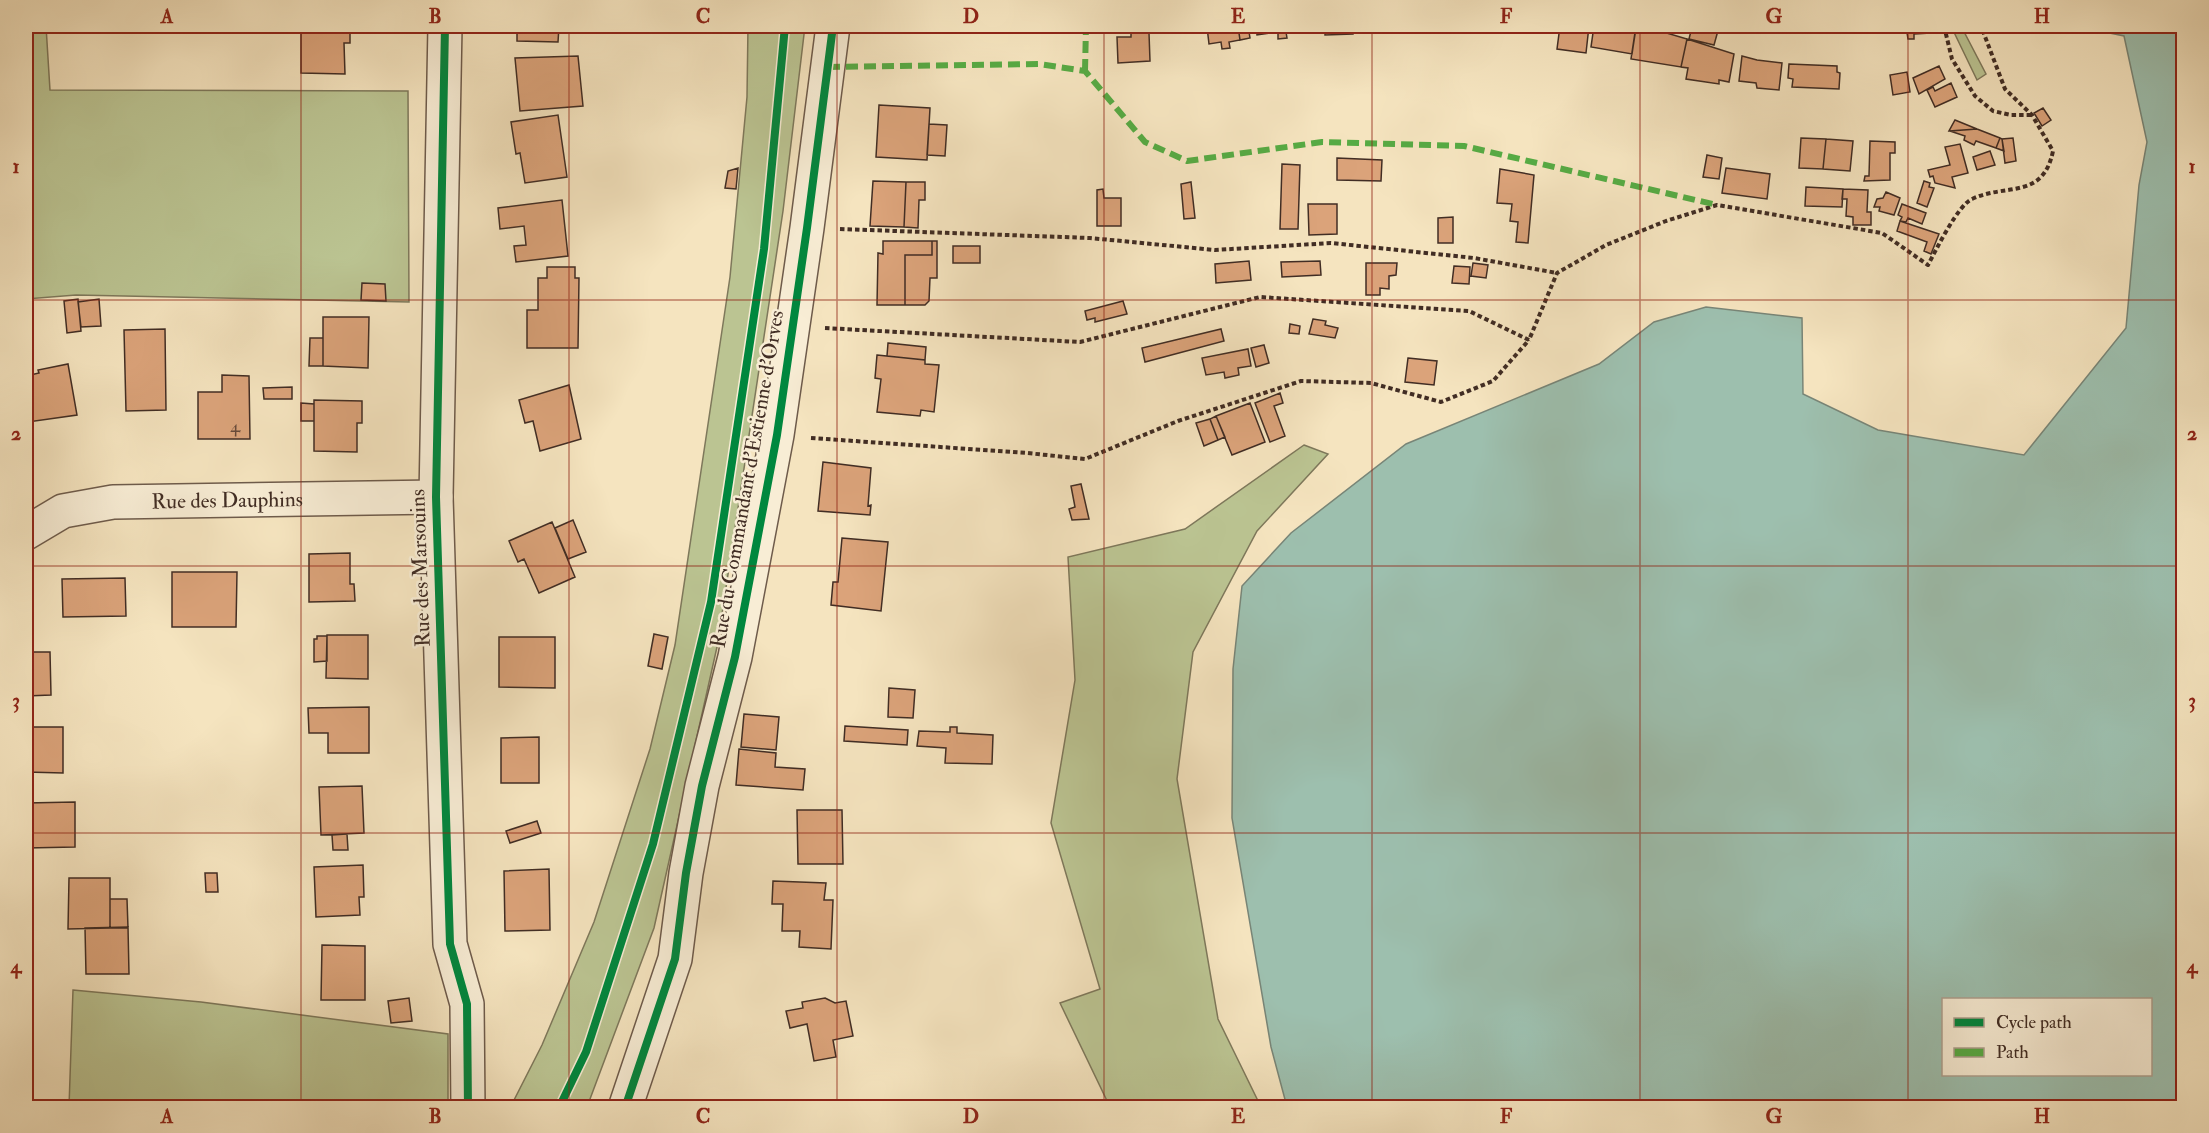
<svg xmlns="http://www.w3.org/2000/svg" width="2209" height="1133" font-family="'IM FELL Double Pica',serif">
  <rect width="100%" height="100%" fill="#f5e4bf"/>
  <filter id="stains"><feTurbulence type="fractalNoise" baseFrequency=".00333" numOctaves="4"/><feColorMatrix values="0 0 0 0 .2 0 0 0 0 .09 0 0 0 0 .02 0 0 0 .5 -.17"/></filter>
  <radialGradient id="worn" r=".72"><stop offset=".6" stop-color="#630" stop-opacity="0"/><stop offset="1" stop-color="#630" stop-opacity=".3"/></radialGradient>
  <!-- green -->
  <path fill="#bbc492" stroke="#7e785b" stroke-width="1.5" d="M 26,26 L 46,26 L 50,90 L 408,91 L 409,302 L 76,295 L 26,299 Z
    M 748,26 L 805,26 L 783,211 L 717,647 L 654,928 L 587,1107 L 510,1108 L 542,1045 L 594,922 L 650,749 L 675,645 L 730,277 L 747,97 Z
    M 1951,26 L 1961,26 L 1986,74 L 1977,80 Z
    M 1304,445 L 1328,454 L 1257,531 L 1193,652 L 1177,779 L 1218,1019 L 1261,1107 L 1110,1107 L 1060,1003 L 1100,989 L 1051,823 L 1075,680 L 1068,557 L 1185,529 Z
    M 73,990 L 201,1002 L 448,1034 L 448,1107 L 69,1107 Z"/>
  <!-- water -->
  <path fill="#9dbfae" stroke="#788577" stroke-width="1.5" fill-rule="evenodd" d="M 2076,26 L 2183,26 L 2183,1107 L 1287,1107 L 1271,1047 L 1232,818 L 1233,669 L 1242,586 L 1291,533 L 1406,444 L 1599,364 L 1654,322 L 1706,307 L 1802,318 L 1803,394 L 1878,430 L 2024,455 L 2126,328 L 2139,185 L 2147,142 L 2124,36 ZM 1944,1000 L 2150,1000 L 2150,1074 L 1944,1074 Z"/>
  <!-- building -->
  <path fill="#dba37a" stroke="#412d24" stroke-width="1.5" d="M 301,26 L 350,26 L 350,43 L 344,43 L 345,74 L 301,73 Z
    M 517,26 L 559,26 L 558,42 L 517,41 Z
    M 888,26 L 931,26 L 931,30 L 888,28 Z
    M 1202,26 L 1238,26 L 1240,40 L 1229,42 L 1230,48 L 1222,49 L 1221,42 L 1209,44 L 1207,27 L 1202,28 Z
    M 1238,26 L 1248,26 L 1250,38 L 1240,40 Z
    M 1256,26 L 1305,26 L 1306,30 L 1286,32 L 1287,38 L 1278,39 L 1278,32 L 1257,35 Z
    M 1314,26 L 1353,26 L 1353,34 L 1325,35 L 1325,32 L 1314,32 Z
    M 1364,26 L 1401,26 L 1400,33 L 1364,31 Z
    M 1401,26 L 1435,26 L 1434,28 Z
    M 1450,26 L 1481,26 L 1481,29 L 1450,28 Z
    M 1497,26 L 1531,26 L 1531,31 L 1497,28 Z
    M 1560,26 L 1589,26 L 1586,53 L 1557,49 Z
    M 1594,26 L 1619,26 L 1636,28 L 1632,54 L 1591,47 Z
    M 1636,26 L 1643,26 L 1687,39 L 1681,67 L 1631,59 Z
    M 1682,26 L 1719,27 L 1714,45 L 1689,39 L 1691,31 L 1681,29 Z
    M 1906,26 L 1929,26 L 1930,33 L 1914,34 L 1914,39 L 1908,39 Z
    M 1131,33 L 1149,33 L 1150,61 L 1118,63 L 1117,37 L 1131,37 Z
    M 1687,39 L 1734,54 L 1729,82 L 1719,80 L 1719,84 L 1686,79 L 1688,68 L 1681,67 Z
    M 578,56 L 583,106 L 520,111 L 515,58 Z
    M 1742,56 L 1757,60 L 1782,63 L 1779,90 L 1757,88 L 1756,83 L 1739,81 Z
    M 1789,64 L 1837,66 L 1837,72 L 1840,73 L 1839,89 L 1792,87 L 1793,79 L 1788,78 Z
    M 1939,66 L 1945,79 L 1919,94 L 1913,78 Z
    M 1907,72 L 1910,92 L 1893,95 L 1890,75 Z
    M 1951,83 L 1957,97 L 1935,107 L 1927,90 L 1933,87 L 1935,91 Z
    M 879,105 L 930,108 L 927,160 L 876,157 Z
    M 2043,108 L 2051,120 L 2042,126 L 2034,113 Z
    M 558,115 L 567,177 L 525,183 L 520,153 L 516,154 L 511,122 Z
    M 1955,120 L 1977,129 L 1949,131 Z
    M 929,124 L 947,125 L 945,156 L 927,155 Z
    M 1977,129 L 2000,138 L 1996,148 L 1976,141 L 1974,145 L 1964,140 L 1965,136 L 1950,131 Z
    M 1801,138 L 1826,139 L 1823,169 L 1799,168 Z
    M 2000,138 L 2002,139 L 2004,151 L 1996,148 Z
    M 2013,138 L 2016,161 L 2005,163 L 2002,139 Z
    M 1826,139 L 1853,141 L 1850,171 L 1823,169 Z
    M 1870,141 L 1895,142 L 1895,153 L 1890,153 L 1890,180 L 1864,181 L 1865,176 L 1869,176 Z
    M 1960,144 L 1968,173 L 1952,177 L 1955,188 L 1935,183 L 1933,176 L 1930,177 L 1928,170 L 1950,165 L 1945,147 Z
    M 1990,151 L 1995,165 L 1977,170 L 1973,157 Z
    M 1707,155 L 1722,158 L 1719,179 L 1703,177 Z
    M 1337,158 L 1382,160 L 1381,181 L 1337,180 Z
    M 1282,164 L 1300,165 L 1298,229 L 1280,229 Z
    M 738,168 L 736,189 L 725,188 L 728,171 Z
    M 1726,168 L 1770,174 L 1767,199 L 1722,193 Z
    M 1500,169 L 1534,175 L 1528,243 L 1516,242 L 1518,222 L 1510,221 L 1512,204 L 1497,203 Z
    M 873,181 L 906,182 L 904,227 L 870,226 Z
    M 1924,181 L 1930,183 L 1929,187 L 1934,188 L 1927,207 L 1917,203 Z
    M 906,182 L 925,182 L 925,200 L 919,200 L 918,228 L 904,227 Z
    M 1191,182 L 1195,218 L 1184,219 L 1181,184 Z
    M 1806,187 L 1843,189 L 1842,207 L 1805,206 Z
    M 1103,189 L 1104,198 L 1121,198 L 1121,226 L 1097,226 L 1097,190 Z
    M 1843,189 L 1868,190 L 1867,212 L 1871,212 L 1871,225 L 1853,225 L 1853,217 L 1846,216 L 1847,199 L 1842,199 Z
    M 1886,192 L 1900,198 L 1894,215 L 1879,211 L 1880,207 L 1874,207 L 1877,199 L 1883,198 Z
    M 562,200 L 568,256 L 516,262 L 514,246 L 526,245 L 524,226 L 500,229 L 498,208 Z
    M 1308,204 L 1337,204 L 1337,234 L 1309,235 Z
    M 1902,204 L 1926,213 L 1922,224 L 1908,218 L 1906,222 L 1900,221 L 1902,217 L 1898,215 Z
    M 1453,217 L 1453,243 L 1438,243 L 1438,218 Z
    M 1900,221 L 1939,234 L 1931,254 L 1924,251 L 1927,242 L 1897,231 Z
    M 883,241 L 932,241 L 932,255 L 905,255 L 905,305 L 877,305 L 878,253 L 883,254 Z
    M 932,241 L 937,241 L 937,278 L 930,278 L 929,301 L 925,305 L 905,305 L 905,255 L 932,255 Z
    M 953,246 L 980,246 L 980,263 L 953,263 Z
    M 1249,261 L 1251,280 L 1216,283 L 1215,264 Z
    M 1320,261 L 1321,275 L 1282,277 L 1281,262 Z
    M 1366,263 L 1397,263 L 1396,275 L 1389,276 L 1389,289 L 1380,288 L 1380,295 L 1366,295 Z
    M 1473,263 L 1488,265 L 1486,278 L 1471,276 Z
    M 1454,266 L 1470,267 L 1469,284 L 1452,283 Z
    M 547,267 L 575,267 L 575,278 L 579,278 L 578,348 L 527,348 L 527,310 L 538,310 L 538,278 L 547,278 Z
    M 362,283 L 385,284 L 386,301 L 361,300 Z
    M 78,299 L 81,331 L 67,333 L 64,301 Z
    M 99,299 L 101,326 L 81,327 L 78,302 Z
    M 1123,301 L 1127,314 L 1095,322 L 1095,318 L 1087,320 L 1085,311 Z
    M 323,317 L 369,317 L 368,368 L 323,366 Z
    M 1313,319 L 1326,321 L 1325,325 L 1338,328 L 1335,338 L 1309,334 Z
    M 1290,324 L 1300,326 L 1299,334 L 1289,333 Z
    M 165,329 L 166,410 L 126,411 L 124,330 Z
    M 1221,329 L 1224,341 L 1145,362 L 1142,348 Z
    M 310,338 L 323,338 L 323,366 L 309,366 Z
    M 888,343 L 926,347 L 925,360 L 887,356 Z
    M 1264,345 L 1269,363 L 1256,367 L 1251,348 Z
    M 1248,349 L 1251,366 L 1238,368 L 1239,375 L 1225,378 L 1224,372 L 1206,375 L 1202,358 Z
    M 877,355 L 925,360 L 925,364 L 939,365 L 934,412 L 921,410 L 920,416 L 877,412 L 881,379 L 875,378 Z
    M 1408,358 L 1437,361 L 1434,385 L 1405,382 Z
    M 68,364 L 77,415 L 28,422 L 26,411 L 26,376 L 39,373 L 38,370 Z
    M 222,375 L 249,376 L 250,439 L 198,439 L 198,392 L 222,392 Z
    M 569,385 L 581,439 L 540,451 L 533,421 L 525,423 L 519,400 Z
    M 292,387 L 292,399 L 264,399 L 263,388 Z
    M 1280,393 L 1283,403 L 1274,406 L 1285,436 L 1270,442 L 1255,403 Z
    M 314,400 L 362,401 L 362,423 L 357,423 L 357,452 L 314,451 Z
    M 301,403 L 314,404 L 314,421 L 301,421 Z
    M 1250,403 L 1265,442 L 1232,455 L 1216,416 Z
    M 1216,416 L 1225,437 L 1218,440 L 1210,419 Z
    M 1210,419 L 1218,440 L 1204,446 L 1196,423 Z
    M 823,462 L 871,468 L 868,506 L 871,505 L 870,515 L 818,511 Z
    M 1081,484 L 1089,519 L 1072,520 L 1069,509 L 1075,507 L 1071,486 Z
    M 573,520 L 586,552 L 568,559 L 555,528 Z
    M 552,522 L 575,577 L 539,593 L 524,559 L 518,562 L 509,541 Z
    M 842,538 L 888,542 L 881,611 L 831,605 L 833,582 L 838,582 Z
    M 350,553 L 350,584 L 354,584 L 355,601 L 309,602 L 309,554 Z
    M 172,572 L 237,572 L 236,627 L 172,627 Z
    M 125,578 L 126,616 L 63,617 L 62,579 Z
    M 654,634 L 668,637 L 662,669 L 648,666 Z
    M 327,635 L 368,635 L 368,679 L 326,678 Z
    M 317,636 L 327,636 L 327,661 L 314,662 L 314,639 L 317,639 Z
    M 499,637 L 555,637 L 555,688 L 499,687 Z
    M 26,652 L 50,652 L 51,695 L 26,696 Z
    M 889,688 L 915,690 L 913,718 L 888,717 Z
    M 369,707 L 369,753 L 328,753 L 328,733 L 309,733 L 308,708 Z
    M 744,714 L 779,717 L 776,750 L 741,747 Z
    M 845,726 L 908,730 L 907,745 L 844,741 Z
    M 26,727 L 63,727 L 63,773 L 26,772 Z
    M 950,727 L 957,727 L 957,733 L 993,735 L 992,764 L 945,763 L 946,748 L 917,746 L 919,731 L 950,732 Z
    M 539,737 L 539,783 L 501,783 L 501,738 Z
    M 739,749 L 776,753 L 775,767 L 805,769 L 803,790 L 736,785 Z
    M 362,786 L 364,833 L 321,835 L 319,787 Z
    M 75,802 L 75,847 L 26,848 L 26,803 Z
    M 797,810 L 842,810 L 843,864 L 798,864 Z
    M 537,821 L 541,833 L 510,843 L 506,831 Z
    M 347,834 L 348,850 L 333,850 L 332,835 Z
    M 363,865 L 364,897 L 359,897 L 360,915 L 316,917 L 314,867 Z
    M 549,869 L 550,930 L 505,931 L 504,871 Z
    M 205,873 L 217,873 L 218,892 L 206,892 Z
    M 69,878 L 110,878 L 110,928 L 68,929 Z
    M 773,881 L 826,883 L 824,900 L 833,900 L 831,949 L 799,947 L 800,931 L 782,931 L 783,904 L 772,904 Z
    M 110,899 L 127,899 L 128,928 L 110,928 Z
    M 85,928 L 128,927 L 129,974 L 86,974 Z
    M 322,945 L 365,946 L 365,1000 L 321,1000 Z
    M 409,998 L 412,1021 L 391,1023 L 388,1001 Z
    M 825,998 L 835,1003 L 846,1001 L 853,1036 L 833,1040 L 836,1057 L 814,1061 L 807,1024 L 790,1028 L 786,1011 L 803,1008 L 802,1002 Z"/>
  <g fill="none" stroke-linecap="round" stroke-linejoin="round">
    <defs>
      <g id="street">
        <path d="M 445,26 L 436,497 L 450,944 L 467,1004 L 468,1108"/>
        <path id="s1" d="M 26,533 L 63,511 L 113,502 L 436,497"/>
        <path d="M 625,1108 L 675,959 L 686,873 L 702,786 L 735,657 L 777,435 L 807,228 L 833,26"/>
      </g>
    </defs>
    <!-- street casing -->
    <use href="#street" stroke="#6e5b4b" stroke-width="36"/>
    <!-- path -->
    <path stroke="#412d24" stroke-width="4" stroke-dasharray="4.5 3" stroke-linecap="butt" d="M 1944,26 L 1952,59 L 1975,96 L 1993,111 L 2011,115 L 2031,115
      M 840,229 L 1090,238 L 1215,250 L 1331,243 L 1474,258 L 1557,273
      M 825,328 L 1080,342 L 1260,297 L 1469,311 L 1529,340 L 1557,273 L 1606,245 L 1666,221 L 1717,205 L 1882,233 L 1928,265 C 1936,250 1958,205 1972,199 C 2006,183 2043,200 2053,151 L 2032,115 L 2005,89 L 1981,26
      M 811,438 L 1027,453 L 1085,459 L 1178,421 L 1301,381 L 1371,383 L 1441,402 L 1493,381 L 1529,340"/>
    <!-- street -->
    <use href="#street" stroke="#f8edd5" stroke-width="33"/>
    <!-- quiet -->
    <path stroke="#56ab44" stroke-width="6" stroke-dasharray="12 6" stroke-linecap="butt" d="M 828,67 L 1039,64 L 1085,71 L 1145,142 L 1187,161 L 1322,142 L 1464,146 L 1717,205
      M 1085,71 L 1086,26"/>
    <defs>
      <path id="cycleway" d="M 445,26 L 436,497 L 450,944 L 467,1004 L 468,1108
        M 559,1108 L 586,1052 L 653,844 L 711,602 L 764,249 L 785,26
        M 625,1108 L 675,959 L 686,873 L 702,786 L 735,657 L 777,435 L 807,228 L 833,26"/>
    </defs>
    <!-- cycleway casing -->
    <use href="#cycleway" stroke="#f8edd5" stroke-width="11"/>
    <!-- cycleway -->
    <use href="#cycleway" stroke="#00873e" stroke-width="8"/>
  </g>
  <!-- grid -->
  <path fill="none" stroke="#8f2418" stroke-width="1.5" stroke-opacity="0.55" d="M 301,26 L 301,1108M 569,26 L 569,1108M 837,26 L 837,1108M 1104,26 L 1104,1108M 1372,26 L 1372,1108M 1640,26 L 1640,1108M 1908,26 L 1908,1108M 26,300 L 2184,300M 26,566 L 2184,566M 26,833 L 2184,833"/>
  <g text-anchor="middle" stroke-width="5" stroke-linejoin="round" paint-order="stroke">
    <!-- number labels -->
    <g font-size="18" fill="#684a3a">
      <text x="235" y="432">4</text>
    </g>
    <!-- street labels -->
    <g font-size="21" fill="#412d24" stroke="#f8edd5">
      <text transform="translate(747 479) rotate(-80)" y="7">Rue du Commandant d'Estienne d'Orves</text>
      <text dy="7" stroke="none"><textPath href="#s1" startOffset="208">Rue des Dauphins</textPath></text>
      <text transform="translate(420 568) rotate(-92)" y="7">Rue des Marsouins</text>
    </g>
  </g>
  <!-- margin -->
  <rect width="2209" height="1133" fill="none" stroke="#f5e4bf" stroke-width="66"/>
  <!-- legend -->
  <rect x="1942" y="998" width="210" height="78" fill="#f8edd5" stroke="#afa08e" stroke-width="1.5"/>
  <rect x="1954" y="1018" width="30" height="9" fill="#00873e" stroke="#afa08e" stroke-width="1.5"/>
  <text x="1996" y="1028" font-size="18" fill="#412d24">Cycle path</text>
  <rect x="1954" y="1048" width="30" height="9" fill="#56ab44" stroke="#afa08e" stroke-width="1.5"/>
  <text x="1996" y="1058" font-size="18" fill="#412d24">Path</text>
  <rect x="33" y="33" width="2143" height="1067" fill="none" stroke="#8f2418" stroke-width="2"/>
  <g font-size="20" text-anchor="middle" font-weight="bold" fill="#8f2418">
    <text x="167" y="23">A</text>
    <text x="435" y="23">B</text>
    <text x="703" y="23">C</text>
    <text x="971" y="23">D</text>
    <text x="1238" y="23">E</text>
    <text x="1506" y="23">F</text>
    <text x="1774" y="23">G</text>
    <text x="2042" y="23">H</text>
    <text x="16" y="173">1</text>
    <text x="2192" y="173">1</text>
    <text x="16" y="440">2</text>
    <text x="2192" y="440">2</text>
    <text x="16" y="707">3</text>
    <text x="2192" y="707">3</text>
    <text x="16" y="973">4</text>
    <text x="2192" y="973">4</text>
    <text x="167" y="1123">A</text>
    <text x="435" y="1123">B</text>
    <text x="703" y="1123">C</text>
    <text x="971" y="1123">D</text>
    <text x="1238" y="1123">E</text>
    <text x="1506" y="1123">F</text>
    <text x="1774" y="1123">G</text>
    <text x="2042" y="1123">H</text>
  </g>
  <rect width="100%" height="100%" filter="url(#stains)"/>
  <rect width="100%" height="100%" fill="url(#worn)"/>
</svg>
